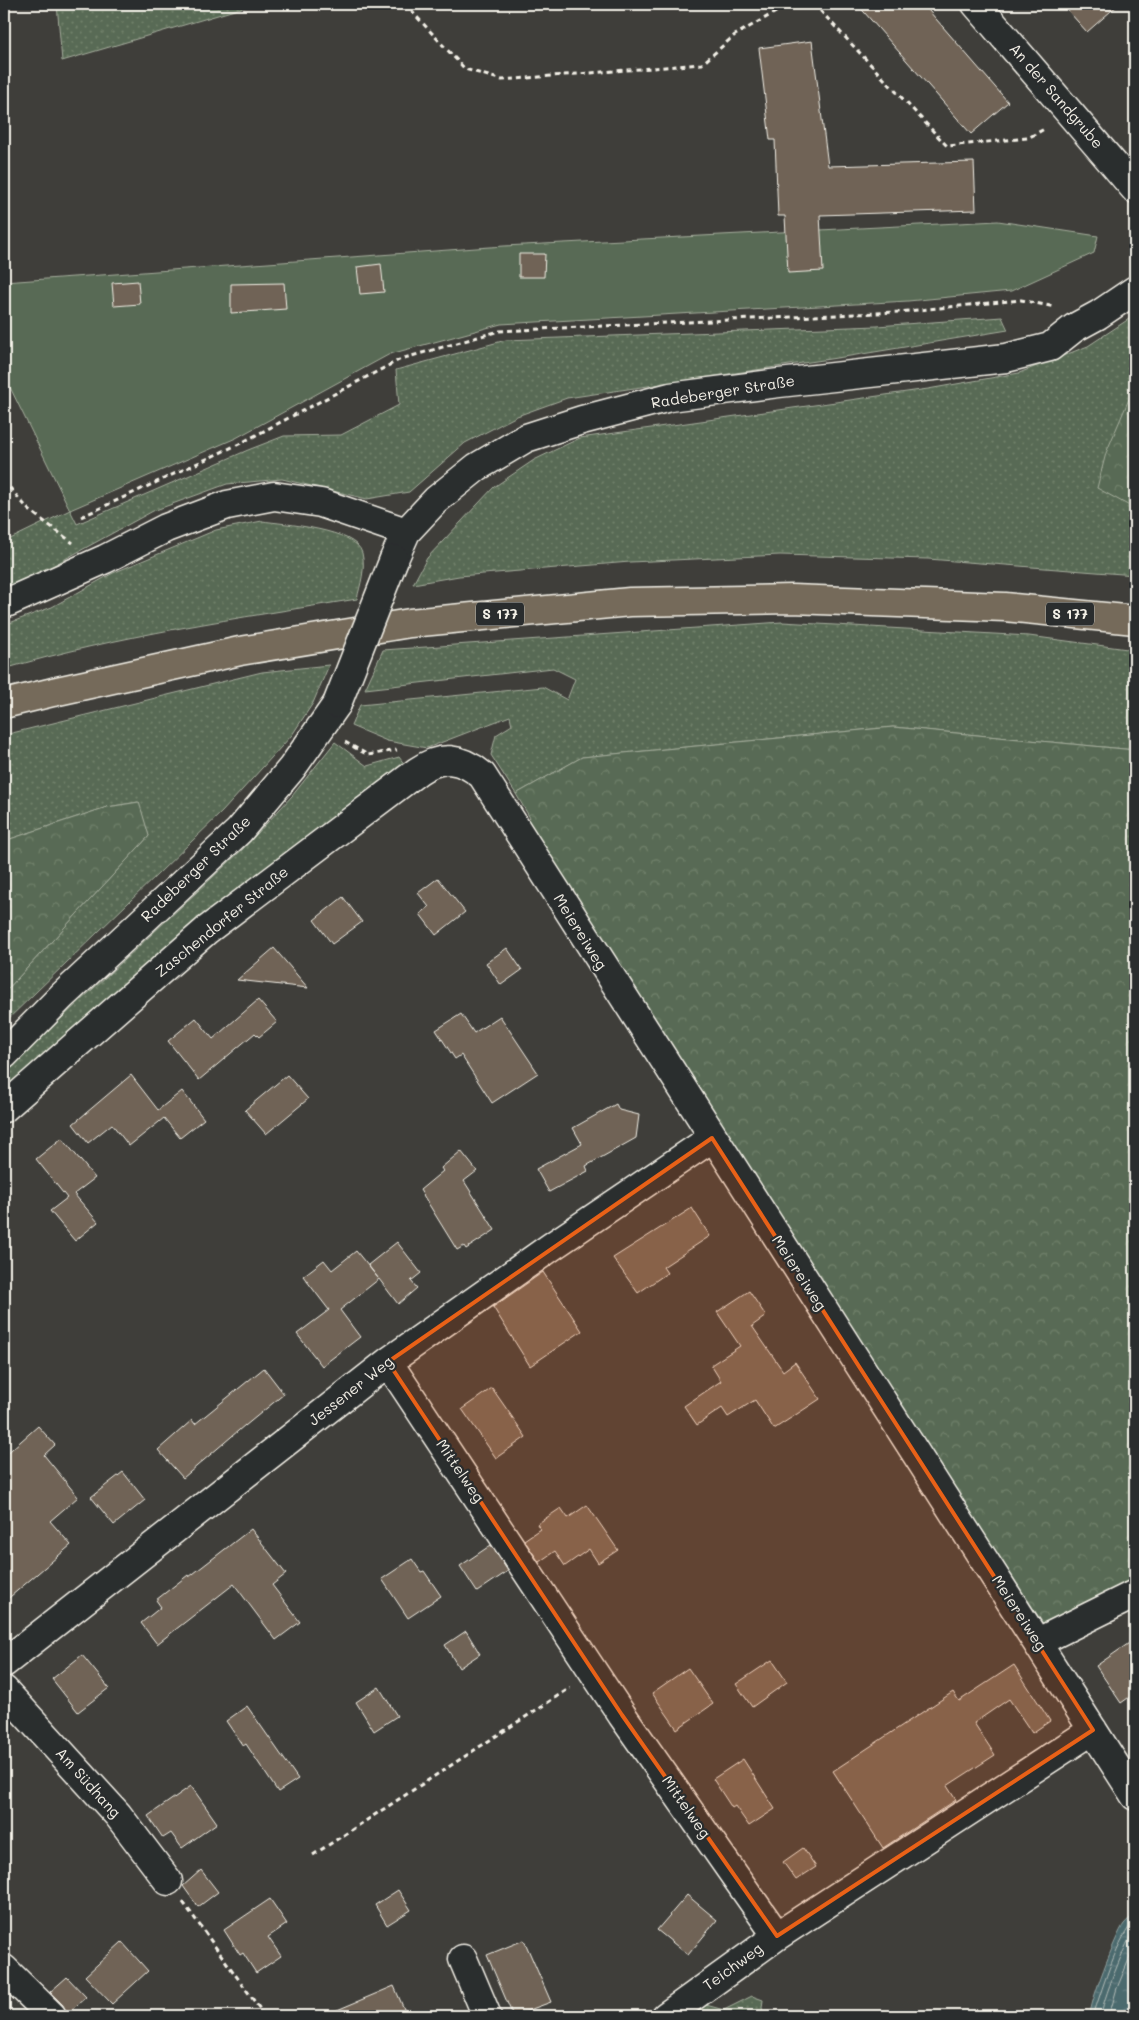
<svg xmlns="http://www.w3.org/2000/svg" width="1139" height="2020" font-family="Mali,sans-serif">
  <defs>
    <pattern id="grass-dots" width="8" height="8" patternUnits="userSpaceOnUse" patternTransform="scale(1.25)"><rect width="8" height="8" fill="#596b54"/><path d="M2 2h.1M6 6h.1" fill="none" stroke="#71816d" stroke-width="1.8" stroke-linecap="round"/></pattern>
    <pattern id="forest-crowns" width="20" height="18" patternUnits="userSpaceOnUse" patternTransform="scale(1.25)"><rect width="20" height="18" fill="#596b54"/><path d="M2 6a3 3 0 1 1 6 0M12 15a3 3 0 1 1 6 0" fill="none" stroke="#71816d"/></pattern>
    <pattern id="water-ripples" width="26" height="14" patternUnits="userSpaceOnUse" patternTransform="scale(1.25)"><rect width="26" height="14" fill="#4c6a6e"/><path d="M2 4q2-2 4 0t4 0M15 11q2-2 4 0t4 0" fill="none" stroke="#668083"/></pattern>
  </defs>
  <rect width="100%" height="100%" fill="#3f3e3a"/>
  <filter id="ink" filterUnits="userSpaceOnUse"><feTurbulence type="fractalNoise" baseFrequency=".02" numOctaves="2"/><feDisplacementMap in="SourceGraphic" scale="10" xChannelSelector="R" yChannelSelector="G"/><feConvolveMatrix kernelMatrix="1 2 1 2 8 2 1 2 1" color-interpolation-filters="sRGB"/></filter>
  <g filter="url(#ink)">
    <!-- grass -->
    <path fill="url(#grass-dots)" stroke="#a6ae9e" d="M 57,4 L 255,4 L 62,61 Z
      M 1135,315 L 1135,393 L 1129,399 L 1132,509 L 1135,509 L 1135,575 L 928,559 L 780,555 L 630,562 L 459,576 L 413,584 L 427,558 L 494,487 L 534,460 L 580,438 L 928,389 L 1019,373 L 1088,346 Z
      M 1002,317 L 1008,330 L 850,356 L 567,398 L 517,416 L 465,443 L 409,492 L 367,499 L 282,479 L 227,484 L 153,511 L 12,588 L 4,590 L 4,542 L 70,510 L 77,524 L 248,450 L 284,436 L 341,435 L 399,405 L 396,370 L 506,340 L 877,326 Z
      M 262,521 C 284,524 356,529 362,553 C 366,569 360,585 357,599 C 238,618 119,635 4,669 L 4,625 L 52,607 L 113,573 L 216,530 Z
      M 782,622 L 1029,636 L 1135,650 L 1135,750 L 893,727 L 582,757 L 516,794 L 491,755 L 496,735 L 512,725 L 510,716 L 427,748 L 387,741 L 351,726 L 360,705 L 543,687 L 567,700 L 575,679 L 553,668 L 365,689 L 383,650 Z
      M 329,665 L 313,703 L 292,735 L 222,812 L 4,1023 L 4,993 L 149,836 L 138,802 L 107,807 L 4,841 L 4,735 L 262,672 Z
      M 335,742 L 367,766 L 399,757 L 405,765 L 4,1089 L 4,1072 L 243,849 L 292,796 Z
      M 752,1996 L 763,2000 L 762,2008 L 765,2016 L 689,2016 L 706,2005 L 724,2010 Z"/>
    <!-- forest -->
    <path fill="url(#forest-crowns)" stroke="#a6ae9e" d="M 1135,393 L 1135,509 L 1097,488 L 1106,453 L 1129,399 Z
      M 893,727 L 1135,750 L 1135,1583 L 1044,1625 L 523,825 L 530,818 L 516,794 L 582,757 Z
      M 139,802 L 149,836 L 4,993 L 4,841 L 107,807 Z"/>
    <!-- green -->
    <path fill="#596b54" stroke="#a6ae9e" d="M 998,221 L 1098,236 L 1094,253 L 1011,291 L 908,301 L 501,324 L 390,354 L 236,438 L 70,510 L 4,375 L 4,282 L 504,246 Z"/>
    <!-- water -->
    <path fill="url(#water-ripples)" stroke="#8fa09f" d="M 1135,1913 L 1135,2016 L 1090,2016 C 1089,2005 1116,1934 1124,1924 C 1127,1920 1132,1917 1135,1913 Z"/>
    <g fill="none" stroke-linecap="round" stroke-linejoin="round">
      <!-- shore -->
      <path stroke="#b1bbb7" stroke-width="1" d="M 1095,2016 L 1095,2010 C 1103,1986 1118,1937 1135,1920
        M 1101,2016 C 1101,2004 1127,1938 1135,1929
        M 1109,2016 L 1117,1988 L 1135,1945"/>
    </g>
    <!-- building -->
    <path fill="#706456" stroke="#f4f1e8" d="M 857,4 L 923,4 L 1008,102 L 971,134 Z
      M 1062,4 L 1119,4 L 1087,32 Z
      M 812,41 L 828,166 L 974,162 L 976,210 L 820,215 L 823,271 L 788,273 L 785,216 L 778,216 L 775,140 L 770,140 L 759,48 Z
      M 519,254 L 545,254 L 544,277 L 519,277 Z
      M 381,264 L 384,292 L 360,294 L 357,267 Z
      M 138,281 L 140,304 L 114,306 L 112,283 Z
      M 284,283 L 286,309 L 231,313 L 231,284 Z
      M 438,878 L 465,912 L 436,935 L 420,914 L 429,907 L 418,893 Z
      M 343,897 L 362,922 L 332,944 L 314,920 Z
      M 274,948 L 308,988 L 237,980 Z
      M 507,948 L 522,970 L 501,985 L 486,963 Z
      M 258,1000 L 277,1022 L 259,1037 L 255,1033 L 199,1080 L 168,1041 L 196,1018 L 213,1039 Z
      M 461,1014 L 474,1033 L 500,1016 L 538,1073 L 492,1103 L 461,1055 L 455,1059 L 436,1030 Z
      M 131,1075 L 158,1110 L 182,1091 L 204,1119 L 180,1138 L 164,1118 L 129,1146 L 112,1124 L 88,1143 L 73,1124 Z
      M 287,1075 L 308,1099 L 266,1134 L 245,1110 Z
      M 616,1104 L 619,1110 L 639,1115 L 636,1138 L 586,1166 L 588,1171 L 549,1192 L 536,1169 L 582,1144 L 573,1128 Z
      M 62,1138 L 95,1178 L 74,1194 L 98,1222 L 75,1241 L 50,1211 L 67,1198 L 36,1159 Z
      M 461,1151 L 477,1171 L 464,1181 L 495,1230 L 466,1249 L 464,1246 L 457,1250 L 420,1190 L 443,1171 L 441,1168 Z
      M 692,1208 L 710,1236 L 663,1267 L 667,1273 L 638,1293 L 613,1258 Z
      M 397,1242 L 421,1273 L 411,1281 L 417,1288 L 398,1304 L 379,1279 L 340,1310 L 360,1337 L 322,1366 L 297,1334 L 329,1310 L 303,1276 L 324,1260 L 332,1270 L 356,1251 L 378,1278 L 368,1265 Z
      M 543,1272 L 582,1331 L 530,1366 L 493,1307 Z
      M 749,1291 L 766,1316 L 752,1326 L 783,1371 L 795,1362 L 820,1399 L 774,1429 L 755,1400 L 728,1417 L 722,1408 L 697,1425 L 684,1406 L 721,1381 L 711,1365 L 740,1346 L 717,1312 Z
      M 264,1368 L 284,1394 L 245,1426 L 245,1425 L 183,1478 L 158,1450 L 192,1420 L 195,1424 Z
      M 492,1388 L 526,1437 L 496,1458 L 462,1409 Z
      M 38,1426 L 55,1445 L 44,1455 L 78,1497 L 50,1521 L 71,1545 L 4,1602 L 4,1456 Z
      M 123,1472 L 145,1500 L 114,1525 L 91,1497 Z
      M 587,1505 L 618,1550 L 598,1563 L 589,1549 L 565,1566 L 555,1551 L 539,1562 L 524,1540 L 540,1529 L 537,1524 L 561,1508 L 568,1518 Z
      M 251,1529 L 286,1574 L 272,1585 L 300,1622 L 276,1640 L 234,1584 L 157,1644 L 141,1623 L 161,1607 L 156,1600 L 188,1575 L 189,1577 Z
      M 491,1545 L 508,1571 L 477,1592 L 460,1566 Z
      M 412,1559 L 421,1572 L 424,1571 L 441,1596 L 408,1618 L 382,1579 Z
      M 466,1631 L 480,1654 L 459,1668 L 445,1645 Z
      M 1135,1639 L 1135,1693 L 1121,1703 L 1096,1666 Z
      M 82,1655 L 109,1688 L 78,1712 L 52,1679 Z
      M 772,1660 L 787,1682 L 752,1707 L 736,1684 Z
      M 1014,1665 L 1050,1721 L 1032,1733 L 1009,1699 L 974,1723 L 995,1755 L 947,1786 L 956,1800 L 883,1848 L 833,1771 L 953,1692 L 959,1701 Z
      M 688,1668 L 713,1704 L 677,1729 L 652,1693 Z
      M 379,1687 L 397,1716 L 374,1731 L 356,1702 Z
      M 247,1706 L 298,1779 L 278,1792 L 246,1744 L 243,1746 L 226,1721 Z
      M 743,1759 L 775,1809 L 749,1826 L 735,1806 L 732,1808 L 713,1779 Z
      M 191,1786 L 217,1823 L 182,1848 L 171,1833 L 163,1838 L 148,1816 Z
      M 803,1848 L 816,1867 L 796,1880 L 783,1862 Z
      M 201,1870 L 218,1892 L 198,1907 L 183,1886 Z
      M 398,1890 L 411,1910 L 387,1925 L 375,1905 Z
      M 687,1895 L 717,1920 L 688,1955 L 657,1930 Z
      M 270,1899 L 287,1924 L 268,1937 L 281,1956 L 256,1973 L 243,1953 L 240,1955 L 224,1930 Z
      M 524,1940 L 551,2002 L 513,2016 L 487,1955 Z
      M 122,1942 L 148,1971 L 112,2004 L 85,1976 Z
      M 67,1977 L 86,1997 L 67,2014 L 63,2005 L 50,1992 Z
      M 394,1986 L 407,2016 L 323,2016 Z"/>
    <g fill="none" stroke-linecap="round" stroke-linejoin="round">
      <defs>
        <path id="minor" d="M 976,4 L 1135,189
          M 394,559 L 406,532 L 436,500 L 477,467 L 526,438 L 582,420 L 670,397 L 779,383 L 1006,358 L 1050,347 L 1074,328 L 1098,315 L 1135,290
          M 4,604 L 105,559 L 166,528 L 227,505 L 274,496 L 321,503 L 406,532
          M 4,1055 L 62,996 L 239,831 L 292,768 L 337,704
          M 4,1108 L 207,930 L 418,771 C 441,755 460,757 482,775 C 697,1117 920,1454 1135,1796
          M 388,1362 L 622,1715 L 777,1936
          M 1038,1642 L 1135,1594
          M 4,1663 L 388,1362 L 551,1247 L 712,1138
          M 4,1690 L 118,1815 L 168,1881
          M 463,1959 L 487,2016
          M 4,1969 L 52,2016
          M 666,2016 L 777,1936 L 1093,1730"/>
        <path id="highway" d="M 4,704 L 53,692 L 240,651 L 410,623 L 630,602 L 792,599 L 1005,607 L 1135,620"/>
      </defs>
      <!-- minor casing -->
      <use href="#minor" stroke="#f4f1e8" stroke-width="31"/>
      <!-- highway casing -->
      <use href="#highway" stroke="#f4f1e8" stroke-width="31"/>
      <!-- path -->
      <path stroke="#f4f1e8" stroke-width="3" stroke-dasharray="5 4" stroke-linecap="butt" d="M 405,4 L 465,69 L 502,80 L 702,64 L 735,35 L 790,4
        M 814,4 L 947,146 L 1028,138 L 1046,128
        M 4,481 L 29,510 L 73,543
        M 81,517 L 239,444 L 401,359 L 499,331 L 898,312 L 1021,300 L 1055,307
        M 345,742 L 368,755 L 397,750
        M 313,1855 L 570,1688
        M 183,1902 L 260,2009 L 263,2016"/>
      <!-- minor -->
      <use href="#minor" stroke="#2a2d2e" stroke-width="28"/>
      <!-- highway -->
      <use href="#highway" stroke="#746a5a" stroke-width="28"/>
      <defs>
        <path id="minor-bridge" d="M 337,704 L 394,559"/>
      </defs>
      <!-- minor-bridge casing -->
      <use href="#minor-bridge" stroke="#f4f1e8" stroke-width="31" stroke-linecap="butt"/>
      <!-- minor-bridge -->
      <use href="#minor-bridge" stroke="#2a2d2e" stroke-width="28"/>
    </g>
  </g>
  <!-- marked area -->
  <path fill="#e96117" fill-opacity="0.2" stroke="#e96117" stroke-width="4" stroke-linejoin="round" d="M 712,1138 L 1093,1730 L 777,1936 L 622,1715 L 388,1362 Z"/>
  <g text-anchor="middle" stroke-width="4.5" stroke-linejoin="round" paint-order="stroke">
    <!-- shield labels -->
    <g fill="#2a2d2e" stroke="#b7b6b0" stroke-width="1">
      <rect x="476" y="602.5" width="48" height="23" rx="4"/>
      <rect x="1046" y="602.5" width="48" height="23" rx="4"/>
    </g>
    <g font-size="14" font-weight="bold" fill="#f4f1e8">
      <text x="500" y="619">S 177</text>
      <text x="1070" y="619">S 177</text>
    </g>
    <!-- street labels -->
    <g font-size="15" fill="#f4f1e8" stroke="#2a2d2e">
      <text transform="translate(1056 96) rotate(49)" y="5">An der Sandgrube</text>
      <text transform="translate(723 392) rotate(-9)" y="5">Radeberger Straße</text>
      <text transform="translate(196 869) rotate(-44)" y="5">Radeberger Straße</text>
      <text transform="translate(222 922) rotate(-39)" y="5">Zaschendorfer Straße</text>
      <text transform="translate(580 932) rotate(58)" y="5">Meiereiweg</text>
      <text transform="translate(799 1273) rotate(57)" y="5">Meiereiweg</text>
      <text transform="translate(351 1391) rotate(-38)" y="5">Jessener Weg</text>
      <text transform="translate(460 1471) rotate(56)" y="5">Mittelweg</text>
      <text transform="translate(1019 1613) rotate(57)" y="5">Meiereiweg</text>
      <text transform="translate(88 1783) rotate(48)" y="5">Am Südhang</text>
      <text transform="translate(686 1807) rotate(55)" y="5">Mittelweg</text>
      <text transform="translate(733 1967) rotate(-36)" y="5">Teichweg</text>
    </g>
  </g>
  <!-- margin -->
  <rect width="1139" height="2020" fill="none" stroke="#2a2d2e" stroke-width="20"/>
  <rect x="10" y="10" width="1119" height="2000" fill="none" stroke="#f4f1e8" stroke-width="2" filter="url(#ink)"/>
</svg>
